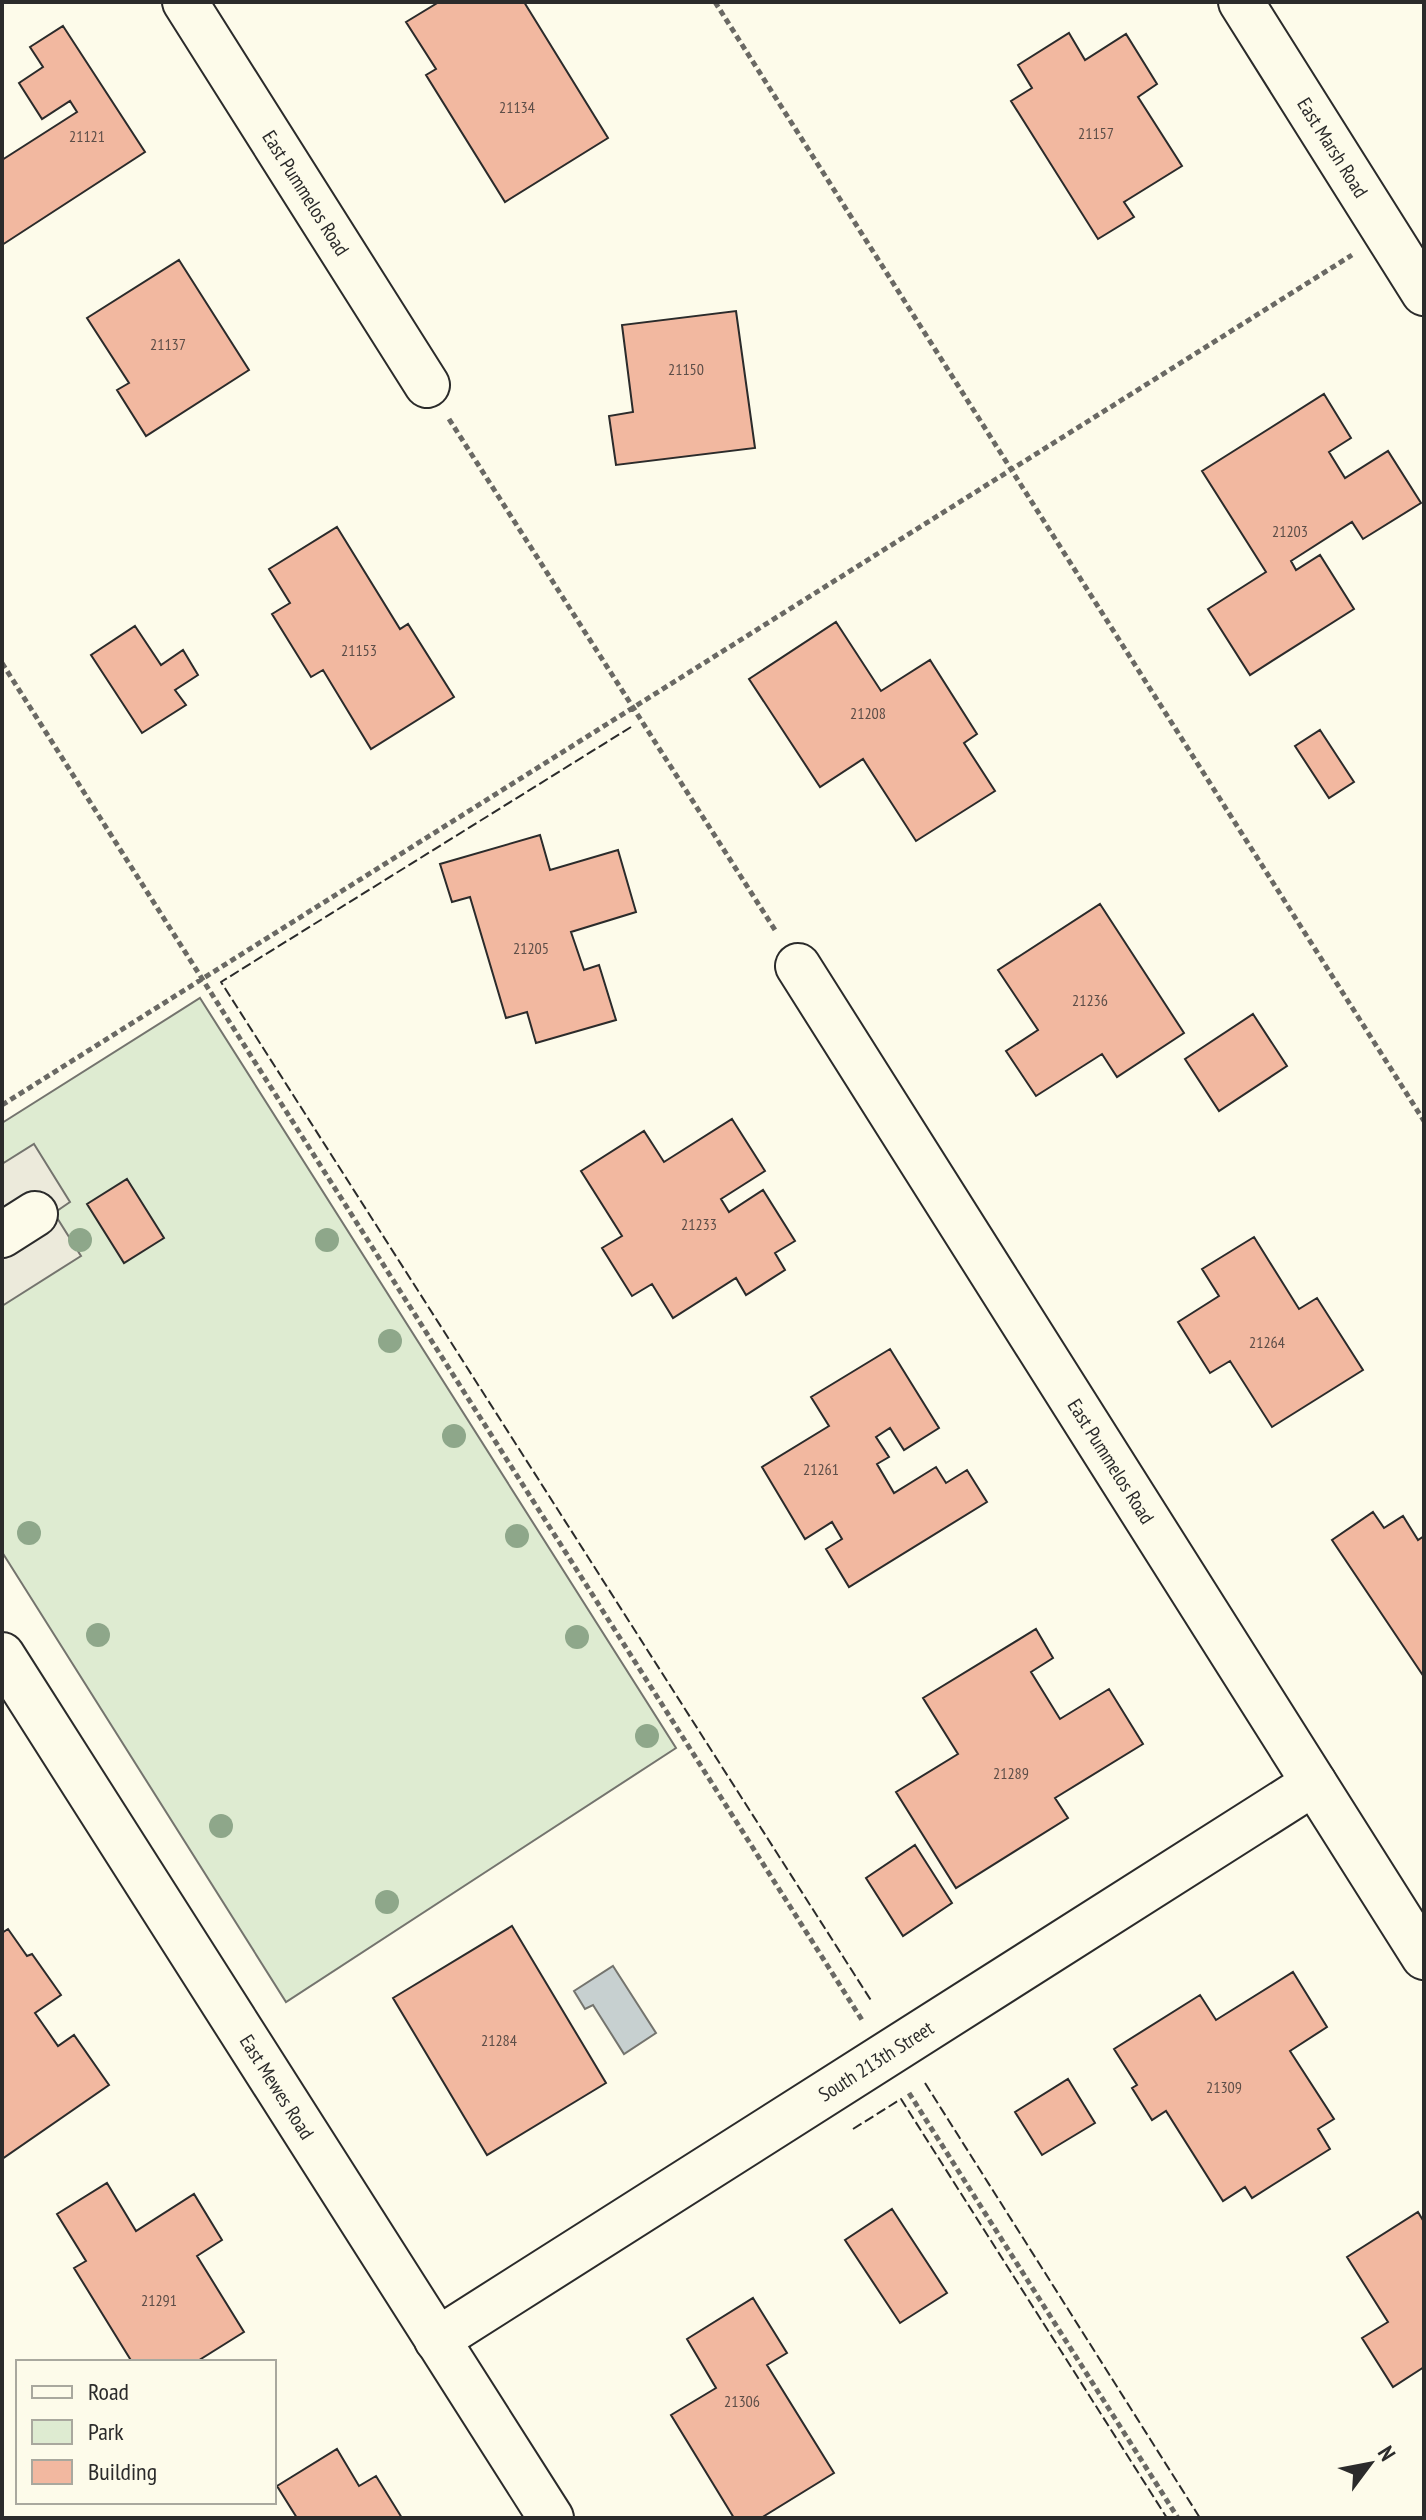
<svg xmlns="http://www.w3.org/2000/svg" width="1426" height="2520" font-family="'PT Sans Narrow',sans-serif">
  <rect width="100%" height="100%" fill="#fdfbea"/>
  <!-- green -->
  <path fill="#deebd1" stroke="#74746e" stroke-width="2" d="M 200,998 L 676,1748 L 286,2002 L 2,1552 L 2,1123 Z"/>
  <!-- parking -->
  <path fill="#eceadb" stroke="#74746e" stroke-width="2" d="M 34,1144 L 70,1202 L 54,1213 L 81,1256 L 2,1306 L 2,1164 Z"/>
  <!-- water -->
  <path fill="#c7d0d0" stroke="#74746e" stroke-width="2" d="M 613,1966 L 656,2033 L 624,2054 L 593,2005 L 585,2009 L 574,1991 Z"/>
  <!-- building -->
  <path fill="#f2b8a0" stroke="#2b2b2b" stroke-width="2" d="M 439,2 L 524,2 L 608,138 L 505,202 L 426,75 L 436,69 L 406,22 Z
    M 63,26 L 145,152 L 2,245 L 2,160 L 77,112 L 70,101 L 42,119 L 19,83 L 43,67 L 30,47 Z
    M 1069,33 L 1085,60 L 1126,34 L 1157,84 L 1138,97 L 1182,166 L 1124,202 L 1134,217 L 1098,239 L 1011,101 L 1032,88 L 1018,65 Z
    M 179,260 L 249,370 L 146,436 L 117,390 L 129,383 L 87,318 Z
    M 736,311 L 755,448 L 616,465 L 609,416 L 633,412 L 622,325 Z
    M 1324,394 L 1351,438 L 1329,452 L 1345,478 L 1388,451 L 1421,503 L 1363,539 L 1352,522 L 1291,561 L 1296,570 L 1320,555 L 1354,609 L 1250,675 L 1208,609 L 1266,572 L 1202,471 Z
    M 337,527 L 400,629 L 408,624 L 454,697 L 371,749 L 323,670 L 311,677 L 272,614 L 290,603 L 269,569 Z
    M 836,622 L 881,691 L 930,660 L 977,734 L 964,743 L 995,791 L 916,841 L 863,759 L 820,787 L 749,679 Z
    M 135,626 L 161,665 L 183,650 L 198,675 L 175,690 L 186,705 L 142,733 L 91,655 Z
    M 1320,730 L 1354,782 L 1329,798 L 1295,746 Z
    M 540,835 L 550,870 L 618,850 L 636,912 L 571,932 L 584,970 L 599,965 L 616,1020 L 536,1043 L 527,1012 L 506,1018 L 470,897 L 452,902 L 440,864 Z
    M 1100,904 L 1184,1033 L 1117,1077 L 1102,1054 L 1036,1096 L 1006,1051 L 1038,1030 L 998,970 Z
    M 1253,1014 L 1287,1066 L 1219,1111 L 1185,1059 Z
    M 732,1119 L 765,1171 L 721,1199 L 729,1212 L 763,1190 L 795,1241 L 775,1253 L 785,1270 L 746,1295 L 736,1278 L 673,1318 L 652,1284 L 632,1296 L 602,1248 L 622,1236 L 581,1171 L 644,1131 L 664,1162 Z
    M 127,1179 L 164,1238 L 124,1263 L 87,1204 Z
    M 1254,1237 L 1299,1309 L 1317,1298 L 1363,1370 L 1272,1427 L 1230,1361 L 1210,1373 L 1178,1322 L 1219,1296 L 1202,1269 Z
    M 890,1349 L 939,1428 L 904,1450 L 890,1428 L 876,1437 L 889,1457 L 877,1464 L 894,1493 L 936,1467 L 946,1483 L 967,1470 L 987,1502 L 849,1587 L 826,1549 L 842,1539 L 832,1522 L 805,1539 L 762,1467 L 829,1426 L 811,1397 Z
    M 1373,1512 L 1384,1528 L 1403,1516 L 1418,1540 L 1424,1536 L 1424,1677 L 1332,1540 Z
    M 1036,1629 L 1053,1658 L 1031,1672 L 1060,1719 L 1109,1689 L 1143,1744 L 1055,1798 L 1068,1818 L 956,1888 L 896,1792 L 958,1754 L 923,1698 Z
    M 915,1845 L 952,1903 L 903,1936 L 866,1878 Z
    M 512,1926 L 606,2083 L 487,2155 L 393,1998 Z
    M 8,1929 L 27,1956 L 32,1954 L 61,1995 L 35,2013 L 58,2046 L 74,2035 L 109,2085 L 2,2159 L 2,1933 Z
    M 1293,1972 L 1327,2027 L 1290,2051 L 1334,2119 L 1318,2129 L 1330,2149 L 1252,2198 L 1245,2187 L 1223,2201 L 1166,2111 L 1152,2120 L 1132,2088 L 1137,2085 L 1114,2049 L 1200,1995 L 1216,2020 Z
    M 1068,2079 L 1095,2123 L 1042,2155 L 1015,2112 Z
    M 107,2183 L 136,2231 L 194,2194 L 222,2240 L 197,2256 L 244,2332 L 196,2362 L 132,2362 L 74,2268 L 86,2261 L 57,2214 Z
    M 892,2209 L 947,2293 L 900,2323 L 845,2240 Z
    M 1418,2212 L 1424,2222 L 1424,2367 L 1393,2387 L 1362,2338 L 1388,2322 L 1347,2257 Z
    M 753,2298 L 787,2353 L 767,2365 L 834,2473 L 761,2518 L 734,2518 L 671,2415 L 716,2388 L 687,2339 Z
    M 337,2449 L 359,2486 L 376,2476 L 402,2518 L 297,2518 L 277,2486 Z"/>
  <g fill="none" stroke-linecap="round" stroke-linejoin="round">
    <defs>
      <g id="minor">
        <path id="s1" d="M 185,2 L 427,385"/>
        <path id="s2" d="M 1241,2 L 1424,293"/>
        <path id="s3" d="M 798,966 L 1424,1957"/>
        <path d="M 2,1235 L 35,1214"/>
        <path id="s4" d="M 2,1655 L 551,2518"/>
        <path id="s5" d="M 437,2340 L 1314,1783"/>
      </g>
    </defs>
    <!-- minor casing -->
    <use href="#minor" stroke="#2b2b2b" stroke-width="48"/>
    <!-- path -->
    <path stroke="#6a6964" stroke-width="5" stroke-dasharray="6 4" stroke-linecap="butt" d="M 715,2 L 1424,1121
      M 449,419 L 775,930
      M 2,663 L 862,2020
      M 2,1105 L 1352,255
      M 909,2093 L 1178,2518"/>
    <!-- minor -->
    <use href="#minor" stroke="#fdfbea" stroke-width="44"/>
    <!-- fence -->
    <path stroke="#2b2b2b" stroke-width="2" stroke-dasharray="10 4" stroke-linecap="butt" d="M 631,727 L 221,982 L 872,2002
      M 925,2083 L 1200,2518
      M 853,2129 L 901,2099 L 1167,2518"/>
  </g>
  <!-- trees -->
  <g fill="#8ea78a">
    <circle cx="80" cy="1240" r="12"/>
    <circle cx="327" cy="1240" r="12"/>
    <circle cx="390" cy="1341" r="12"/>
    <circle cx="454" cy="1436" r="12"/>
    <circle cx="29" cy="1533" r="12"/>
    <circle cx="517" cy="1536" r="12"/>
    <circle cx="98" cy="1635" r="12"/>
    <circle cx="577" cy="1637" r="12"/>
    <circle cx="647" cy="1736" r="12"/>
    <circle cx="221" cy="1826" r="12"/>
    <circle cx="387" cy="1902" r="12"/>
  </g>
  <g text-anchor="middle" stroke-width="6" stroke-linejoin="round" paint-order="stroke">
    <!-- number labels -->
    <g font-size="16" fill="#5d4e48">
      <text x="517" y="113">21134</text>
      <text x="1096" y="139">21157</text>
      <text x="87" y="142">21121</text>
      <text x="168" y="350">21137</text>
      <text x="686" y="375">21150</text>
      <text x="1290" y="537">21203</text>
      <text x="359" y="656">21153</text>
      <text x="868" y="719">21208</text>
      <text x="531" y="954">21205</text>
      <text x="1090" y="1006">21236</text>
      <text x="699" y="1230">21233</text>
      <text x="1267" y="1348">21264</text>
      <text x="821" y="1475">21261</text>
      <text x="1011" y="1779">21289</text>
      <text x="499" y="2046">21284</text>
      <text x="1224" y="2093">21309</text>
      <text x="159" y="2306">21291</text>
      <text x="742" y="2407">21306</text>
    </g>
    <!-- street labels -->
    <g font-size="20" fill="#2b2b2b" stroke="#fdfbea">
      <text dy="7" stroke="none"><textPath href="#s2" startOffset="172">East Marsh Road</textPath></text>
      <text dy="7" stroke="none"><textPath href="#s1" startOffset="226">East Pummelos Road</textPath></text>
      <text dy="7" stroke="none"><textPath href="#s3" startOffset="586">East Pummelos Road</textPath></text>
      <text dy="7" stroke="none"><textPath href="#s5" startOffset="520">South 213th Street</textPath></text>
      <text dy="7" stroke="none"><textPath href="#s4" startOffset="512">East Mewes Road</textPath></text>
    </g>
  </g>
  <!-- border -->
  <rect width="1426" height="2520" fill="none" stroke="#2b2b2b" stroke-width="8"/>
  <!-- legend -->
  <rect x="16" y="2360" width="260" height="144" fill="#fdfbea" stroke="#a9a89e" stroke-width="2"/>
  <rect x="32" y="2386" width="40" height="12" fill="#fdfbea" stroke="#a9a89e" stroke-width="2"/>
  <text x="88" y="2400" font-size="24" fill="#2b2b2b">Road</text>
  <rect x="32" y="2420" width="40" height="24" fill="#deebd1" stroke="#a9a89e" stroke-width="2"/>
  <text x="88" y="2440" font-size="24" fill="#2b2b2b">Park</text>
  <rect x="32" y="2460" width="40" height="24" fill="#f2b8a0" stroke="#a9a89e" stroke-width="2"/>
  <text x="88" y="2480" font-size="24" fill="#2b2b2b">Building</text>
  <!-- north arrow -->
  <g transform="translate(1370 2464) rotate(58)" stroke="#fdfbea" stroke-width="6" paint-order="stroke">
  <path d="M0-6L14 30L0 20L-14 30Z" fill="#2b2b2b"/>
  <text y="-12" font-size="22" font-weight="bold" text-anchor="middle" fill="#2b2b2b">N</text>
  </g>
</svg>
